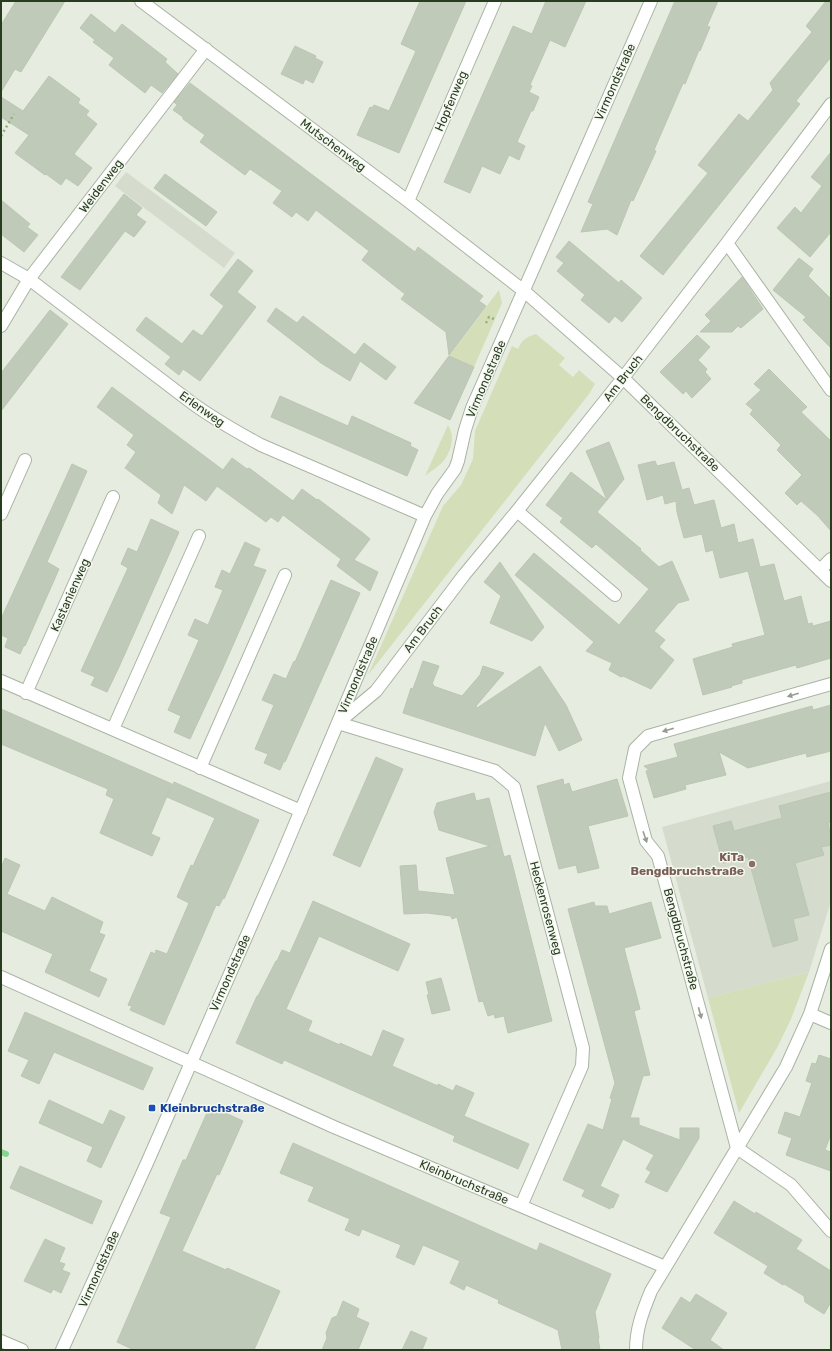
<svg xmlns="http://www.w3.org/2000/svg" width="832" height="1351" font-family="Rubik,sans-serif">
  <rect width="100%" height="100%" fill="#e6ece0"/>
  <!-- built -->
  <path fill="#d5dcce" d="M 126,172 L 235,253 L 224,268 L 115,186 Z
    M 831,781 L 831,901 L 809,972 L 708,998 L 662,827 Z"/>
  <!-- green -->
  <path fill="#d4deb8" d="M 499,290 L 502,303 L 474,367 L 449,356 Z
    M 536,334 L 565,358 L 559,365 L 573,377 L 579,370 L 595,384 L 589,394 L 368,675 L 443,506 L 461,485 L 473,459 L 475,431 L 512,346 L 518,349 C 522,340 526,337 536,334 Z
    M 448,425 C 455,436 452,448 445,459 C 441,465 431,471 425,476 Z
    M 809,972 L 791,1019 L 778,1046 L 739,1113 L 708,998 Z"/>
  <g fill="none" stroke-linecap="round" stroke-linejoin="round">
    <!-- stream -->
    <path stroke="#86d491" stroke-width="6" d="M 1,1152 L 6,1154"/>
  </g>
  <!-- building -->
  <path fill="#c0cab9" stroke="#bbc6b3" d="M 16,1 L 65,1 L 21,72 L 15,69 L 1,92 L 1,25 Z
    M 420,1 L 466,1 L 399,153 L 357,135 L 370,107 L 372,108 L 374,105 L 389,111 L 416,51 L 401,44 Z
    M 546,1 L 586,1 L 565,47 L 550,40 L 530,85 L 532,86 L 529,92 L 539,97 L 533,111 L 531,111 L 517,142 L 525,146 L 519,160 L 509,155 L 500,174 L 482,166 L 470,193 L 444,182 L 513,26 L 532,34 Z
    M 675,1 L 718,1 L 707,26 L 710,27 L 700,51 L 699,50 L 685,84 L 683,83 L 654,150 L 656,151 L 633,201 L 631,200 L 617,235 L 607,229 L 581,232 L 593,204 L 588,202 Z
    M 826,1 L 831,1 L 831,57 L 796,101 L 800,104 L 663,275 L 640,256 L 708,173 L 698,165 L 739,114 L 748,121 L 773,90 L 770,83 L 812,32 L 806,26 Z
    M 91,14 L 115,33 L 122,24 L 167,59 L 165,62 L 178,74 L 162,93 L 151,85 L 145,93 L 109,65 L 114,58 L 93,42 L 95,40 L 80,28 Z
    M 295,46 L 316,56 L 315,58 L 323,62 L 313,83 L 305,79 L 303,84 L 281,74 Z
    M 49,76 L 80,99 L 78,103 L 89,111 L 86,115 L 97,124 L 74,154 L 92,168 L 78,186 L 66,178 L 61,185 L 46,174 L 45,175 L 15,153 L 29,135 L 1,117 L 1,97 L 23,111 Z
    M 190,83 L 415,252 L 418,247 L 483,296 L 479,301 L 486,306 L 449,355 L 446,332 L 401,299 L 405,294 L 362,260 L 369,251 L 316,210 L 308,221 L 296,212 L 292,217 L 273,203 L 282,191 L 250,169 L 245,175 L 200,142 L 205,135 L 183,119 L 183,117 L 173,110 L 177,105 L 174,102 Z
    M 831,152 L 831,232 L 810,257 L 777,228 L 795,207 L 801,213 L 822,186 L 811,177 Z
    M 165,174 L 217,212 L 206,226 L 154,188 Z
    M 124,194 L 142,208 L 136,215 L 146,222 L 134,237 L 125,231 L 80,290 L 61,277 Z
    M 1,200 L 30,224 L 27,227 L 38,235 L 24,252 L 1,234 Z
    M 569,241 L 619,283 L 621,280 L 642,298 L 622,322 L 615,316 L 609,323 L 581,300 L 585,295 L 557,271 L 564,263 L 556,257 Z
    M 799,258 L 813,269 L 808,276 L 831,299 L 831,348 L 803,320 L 806,317 L 773,290 Z
    M 238,259 L 253,271 L 237,292 L 256,307 L 200,381 L 183,369 L 179,375 L 165,364 L 171,357 L 136,330 L 146,317 L 182,344 L 193,330 L 202,336 L 224,306 L 210,295 Z
    M 742,277 L 763,309 L 741,328 L 738,326 L 732,332 L 700,332 L 711,321 L 705,315 Z
    M 276,308 L 297,323 L 303,316 L 355,355 L 364,343 L 396,367 L 386,380 L 360,361 L 350,381 L 321,363 L 267,321 Z
    M 50,310 L 68,324 L 1,411 L 1,373 Z
    M 697,335 L 710,347 L 698,360 L 707,369 L 705,372 L 711,379 L 692,398 L 686,391 L 683,394 L 660,372 Z
    M 449,356 L 474,367 L 450,420 L 414,403 Z
    M 769,369 L 807,407 L 801,412 L 831,441 L 831,531 L 818,516 L 801,501 L 797,505 L 785,493 L 802,475 L 777,450 L 781,445 L 750,414 L 753,410 L 746,404 L 761,390 L 754,384 Z
    M 112,387 L 223,470 L 232,458 L 247,469 L 249,468 L 293,501 L 302,489 L 317,500 L 318,499 L 363,533 L 370,539 L 354,560 L 378,572 L 370,591 L 337,566 L 341,559 L 283,515 L 278,522 L 271,517 L 266,522 L 217,486 L 206,501 L 184,485 L 172,514 L 158,503 L 161,495 L 125,468 L 136,452 L 127,445 L 134,435 L 97,407 Z
    M 280,396 L 348,426 L 352,416 L 411,443 L 410,446 L 418,450 L 407,476 L 271,417 Z
    M 609,442 L 624,479 L 607,500 L 586,451 Z
    M 655,461 L 657,466 L 674,462 L 682,490 L 689,488 L 694,505 L 714,500 L 721,528 L 734,524 L 738,543 L 753,539 L 760,567 L 774,564 L 784,601 L 801,596 L 808,624 L 812,623 L 813,626 L 831,621 L 831,658 L 797,668 L 796,665 L 742,680 L 742,683 L 731,686 L 732,687 L 703,695 L 693,659 L 733,647 L 732,644 L 765,635 L 748,571 L 720,578 L 713,550 L 706,552 L 702,534 L 684,538 L 677,512 L 676,501 L 665,504 L 663,495 L 647,500 L 638,465 Z
    M 72,464 L 87,471 L 47,562 L 59,569 L 25,646 L 24,645 L 20,654 L 5,647 L 8,638 L 1,635 L 1,619 Z
    M 571,472 L 607,500 L 597,512 L 641,549 L 640,550 L 659,567 L 672,561 L 689,600 L 678,603 L 654,631 L 665,640 L 659,647 L 674,660 L 651,689 L 623,676 L 621,677 L 609,670 L 612,663 L 586,651 L 594,642 L 515,575 L 534,553 L 619,625 L 649,589 L 596,544 L 592,548 L 560,522 L 563,518 L 546,505 Z
    M 151,519 L 179,532 L 119,667 L 107,692 L 91,685 L 95,677 L 81,671 L 128,568 L 121,564 L 128,548 L 137,552 Z
    M 245,542 L 260,549 L 253,566 L 266,570 L 222,670 L 190,739 L 174,732 L 181,716 L 168,710 L 199,640 L 188,635 L 195,619 L 208,625 L 223,590 L 215,587 L 222,570 L 230,574 Z
    M 500,562 L 544,627 L 532,641 L 490,623 L 501,596 L 484,582 Z
    M 331,580 L 360,593 L 285,762 L 284,761 L 280,770 L 264,763 L 268,754 L 255,749 L 274,705 L 262,700 L 274,674 L 286,679 L 294,661 L 295,662 Z
    M 423,661 L 439,666 L 432,684 L 434,685 L 433,686 L 462,696 L 480,675 L 483,666 L 504,673 L 476,706 L 477,708 L 540,666 L 566,705 L 582,740 L 559,751 L 545,723 L 535,756 L 403,713 L 411,688 L 413,689 Z
    M 831,705 L 831,751 L 807,757 L 806,753 L 748,768 L 719,752 L 726,775 L 685,785 L 686,789 L 654,798 L 646,771 L 649,770 L 644,766 L 678,757 L 674,744 L 812,706 L 813,710 Z
    M 1,709 L 172,784 L 151,834 L 160,838 L 152,856 L 100,833 L 114,799 L 106,795 L 108,789 L 1,744 Z
    M 376,757 L 403,769 L 360,867 L 333,855 Z
    M 563,779 L 564,785 L 569,783 L 572,792 L 617,779 L 628,816 L 588,826 L 599,868 L 578,873 L 576,865 L 559,869 L 537,786 Z
    M 174,782 L 259,820 L 224,899 L 223,898 L 219,906 L 216,905 L 164,1025 L 130,1010 L 132,1006 L 128,1005 L 151,952 L 155,954 L 156,950 L 167,954 L 189,903 L 177,897 L 191,865 L 193,866 L 215,818 L 167,797 Z
    M 831,792 L 831,822 L 828,823 L 831,837 L 831,845 L 821,847 L 824,855 L 795,863 L 809,915 L 793,919 L 798,940 L 773,947 L 748,857 L 723,863 L 713,826 L 731,821 L 734,831 L 782,818 L 779,806 Z
    M 474,793 L 476,801 L 489,798 L 504,857 L 510,855 L 552,1021 L 508,1033 L 504,1016 L 495,1018 L 494,1014 L 488,1016 L 483,1001 L 479,1002 L 457,917 L 452,919 L 451,916 L 427,913 L 404,914 L 400,866 L 416,865 L 418,891 L 455,895 L 446,858 L 490,846 L 439,830 L 434,812 L 437,803 Z
    M 5,858 L 20,865 L 7,894 L 45,911 L 52,897 L 103,922 L 99,933 L 105,935 L 89,971 L 107,979 L 99,997 L 45,972 L 53,954 L 1,931 L 1,868 Z
    M 313,901 L 410,944 L 398,971 L 319,936 L 286,1009 L 312,1021 L 308,1031 L 340,1045 L 340,1043 L 372,1057 L 383,1030 L 404,1039 L 392,1066 L 438,1086 L 438,1084 L 453,1091 L 456,1085 L 474,1093 L 464,1116 L 529,1144 L 518,1169 L 453,1141 L 455,1136 L 284,1060 L 282,1064 L 236,1043 L 257,996 L 258,996 L 276,961 L 277,961 L 282,950 L 290,953 Z
    M 594,902 L 595,906 L 607,906 L 609,914 L 651,902 L 661,938 L 624,948 L 640,1009 L 634,1011 L 650,1075 L 643,1076 L 630,1118 L 639,1118 L 639,1125 L 680,1140 L 680,1128 L 699,1128 L 699,1138 L 667,1192 L 645,1182 L 651,1172 L 646,1169 L 654,1155 L 623,1139 L 600,1186 L 619,1195 L 613,1208 L 611,1207 L 610,1209 L 582,1196 L 585,1190 L 563,1180 L 588,1124 L 603,1130 L 612,1099 L 610,1098 L 615,1083 L 568,909 Z
    M 441,978 L 450,1010 L 432,1014 L 427,995 L 429,995 L 426,982 Z
    M 25,1012 L 153,1068 L 143,1090 L 54,1052 L 39,1084 L 21,1076 L 29,1060 L 8,1051 Z
    M 819,1055 L 831,1059 L 831,1134 L 825,1150 L 831,1152 L 831,1171 L 786,1155 L 792,1138 L 778,1133 L 785,1112 L 800,1117 L 812,1083 L 806,1081 L 812,1063 L 816,1064 Z
    M 49,1100 L 103,1125 L 110,1110 L 125,1117 L 101,1168 L 87,1161 L 93,1147 L 39,1123 Z
    M 210,1106 L 243,1121 L 219,1175 L 217,1174 L 182,1251 L 226,1270 L 227,1268 L 280,1291 L 254,1350 L 134,1350 L 117,1342 L 171,1217 L 160,1213 L 183,1160 L 186,1160 Z
    M 293,1143 L 537,1251 L 540,1243 L 611,1274 L 595,1312 L 599,1338 L 598,1338 L 600,1350 L 562,1350 L 558,1330 L 498,1303 L 499,1300 L 466,1285 L 464,1290 L 450,1283 L 460,1261 L 423,1245 L 414,1265 L 396,1257 L 401,1245 L 362,1229 L 359,1236 L 345,1230 L 350,1219 L 308,1201 L 314,1187 L 280,1173 Z
    M 20,1166 L 102,1201 L 92,1224 L 10,1188 Z
    M 734,1201 L 755,1214 L 756,1212 L 802,1240 L 796,1249 L 831,1271 L 831,1302 L 824,1314 L 805,1302 L 804,1296 L 784,1284 L 783,1285 L 764,1273 L 768,1266 L 714,1233 Z
    M 45,1239 L 65,1248 L 59,1262 L 65,1264 L 62,1270 L 70,1273 L 61,1293 L 53,1289 L 51,1293 L 24,1281 Z
    M 696,1294 L 727,1313 L 710,1340 L 724,1350 L 696,1350 L 662,1328 L 681,1297 L 690,1303 Z
    M 343,1301 L 359,1309 L 356,1317 L 369,1323 L 358,1350 L 322,1350 L 327,1338 L 326,1333 L 332,1318 L 337,1316 Z
    M 411,1331 L 427,1338 L 422,1350 L 402,1350 Z"/>
  <g fill="none" stroke-linecap="round" stroke-linejoin="round">
    <defs>
      <path id="lane" d="M 820,570 L 831,559"/>
      <path id="street" d="M 141,1 L 408,201 L 524,291 L 623,378 L 831,581
        M 408,201 L 495,1
        M 727,243 L 831,390
        M 1,263 L 29,279 L 192,403 C 214,419 237,432 261,445 L 425,516
        M 1,326 L 29,279 L 206,49
        M 517,511 L 615,595
        M 1,514 L 25,460
        M 1,681 L 301,811
        M 831,684 L 648,736 L 635,749 L 629,778 L 646,841 L 658,856 L 737,1148 L 791,1185 L 831,1231
        M 26,693 L 113,497
        M 340,721 L 376,691 L 464,575 L 517,511 L 623,378 L 727,243 L 831,104
        M 338,723 L 495,771 L 514,787 L 583,1048 L 582,1066 L 521,1206
        M 113,729 L 199,536
        M 200,768 L 285,575
        M 1,977 L 334,1127 L 665,1267
        M 810,1014 L 831,1023
        M 1,1341 L 22,1350
        M 62,1350 L 147,1163 L 279,862 L 425,516 L 437,494 L 455,469 L 458,461 L 465,430 L 472,408 L 651,1
        M 636,1350 C 636,1328 643,1311 651,1291 L 786,1067 L 810,1014 L 831,949"/>
    </defs>
    <!-- lane casing -->
    <use href="#lane" stroke="#a9b4a3" stroke-width="14"/>
    <!-- street casing -->
    <use href="#street" stroke="#a9b4a3" stroke-width="14"/>
    <!-- path -->
    <path stroke="#8fb17f" stroke-width="2.5" stroke-dasharray="2 3" stroke-linecap="butt" d="M 1,136 L 14,114
      M 486,323 L 489,317 L 494,319"/>
    <!-- lane -->
    <use href="#lane" stroke="#fff" stroke-width="12"/>
    <!-- street -->
    <use href="#street" stroke="#fff" stroke-width="12"/>
  </g>
  <!-- one-way arrows -->
  <defs><path id="oneway-solid" d="M-6-.8H1V-3.2L6.5 0L1 3.2V.8H-6Z"/></defs>
  <g fill="#949e90">
    <use href="#oneway-solid" transform="translate(793 695) rotate(164)"/>
    <use href="#oneway-solid" transform="translate(668 730) rotate(164)"/>
    <use href="#oneway-solid" transform="translate(645 837) rotate(71)"/>
    <use href="#oneway-solid" transform="translate(700 1013) rotate(75)"/>
  </g>
  <!-- markers -->
  <circle fill="#8d6e63" stroke="#f5f8f1" stroke-width="1.5" cx="752" cy="864" r="4"/>
  <rect fill="#1a4fb4" stroke="#f5f8f1" stroke-width="1.5" x="148" y="1104" width="8" height="8" rx="2"/>
  <g text-anchor="middle" stroke-width="3" stroke-linejoin="round" paint-order="stroke">
    <!-- street labels -->
    <g font-size="12" fill="#283d20" stroke="#f5f8f1">
      <text transform="translate(615 82) rotate(-66)" y="4">Virmondstraße</text>
      <text transform="translate(451 101) rotate(-67)" y="4">Hopfenweg</text>
      <text transform="translate(333 145) rotate(37)" y="4">Mutschenweg</text>
      <text transform="translate(101 186) rotate(-53)" y="4">Weidenweg</text>
      <text transform="translate(623 378) rotate(-52)" y="4">Am Bruch</text>
      <text transform="translate(486 379) rotate(-67)" y="4">Virmondstraße</text>
      <text transform="translate(202 409) rotate(35)" y="4">Erlenweg</text>
      <text transform="translate(680 433) rotate(44)" y="4">Bengdbruchstraße</text>
      <text transform="translate(70 595) rotate(-66)" y="4">Kastanienweg</text>
      <text transform="translate(423 629) rotate(-53)" y="4">Am Bruch</text>
      <text transform="translate(358 675) rotate(-67)" y="4">Virmondstraße</text>
      <text transform="translate(546 908) rotate(75)" y="4">Heckenrosenweg</text>
      <text transform="translate(681 939) rotate(75)" y="4">Bengdbruchstraße</text>
      <text transform="translate(230 973) rotate(-66)" y="4">Virmondstraße</text>
      <text transform="translate(464 1182) rotate(23)" y="4">Kleinbruchstraße</text>
      <text transform="translate(99 1269) rotate(-66)" y="4">Virmondstraße</text>
    </g>
    <!-- education labels -->
    <g font-size="12" font-weight="bold" fill="#785e54" stroke="#f5f8f1" text-anchor="end">
      <text x="744" y="861">KiTa<tspan x="744" dy="14">Bengdbruchstraße</tspan></text>
    </g>
    <!-- transit labels -->
    <g font-size="12" font-weight="bold" fill="#164399" stroke="#f5f8f1" text-anchor="start">
      <text x="160" y="1112">Kleinbruchstraße</text>
    </g>
  </g>
  <!-- border -->
  <rect width="832" height="1351" fill="none" stroke="#283d20" stroke-width="4"/>
</svg>
